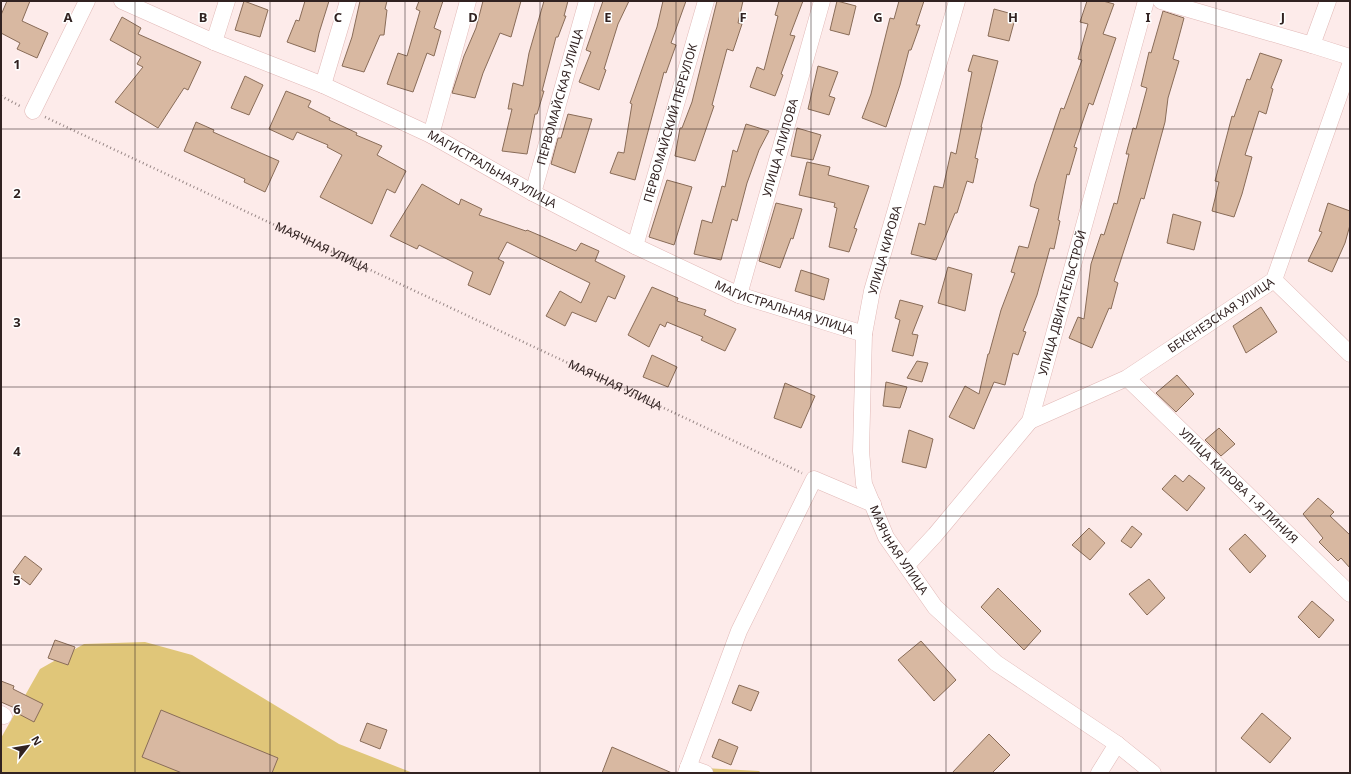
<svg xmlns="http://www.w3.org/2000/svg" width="1351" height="774" font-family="'Noto Sans',sans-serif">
  <rect width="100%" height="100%" fill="#fdebea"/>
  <!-- green -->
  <path fill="#e0c679" d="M 145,642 L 192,655 L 339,744 L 413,773 L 1,773 L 1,738 L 40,669 L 84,644 Z
    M 686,767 L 759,771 L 761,773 L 685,773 Z"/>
  <!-- building -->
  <path fill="#d8b8a1" stroke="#896c58" d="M 7,1 L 30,1 L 22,21 L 48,33 L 37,58 L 17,49 L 20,43 L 1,33 L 1,15 Z
    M 244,1 L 268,10 L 260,37 L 235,30 Z
    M 305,1 L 329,1 L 319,33 L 315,52 L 287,42 L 296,20 L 299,21 Z
    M 360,1 L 387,1 L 385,9 L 387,10 L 384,35 L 380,35 L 364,72 L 342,66 L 352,37 Z
    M 419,1 L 443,1 L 434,28 L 441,31 L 434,56 L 427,53 L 413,92 L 387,84 L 398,53 L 407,56 L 420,11 L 416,9 Z
    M 483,1 L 521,1 L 511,37 L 500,33 L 483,73 L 475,98 L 452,93 L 464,56 L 476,28 Z
    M 544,1 L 568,1 L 564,16 L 566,16 L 558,37 L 556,37 L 542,91 L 544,91 L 537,114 L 535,114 L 527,154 L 502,151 L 512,109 L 508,109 L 513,83 L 523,86 L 529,53 Z
    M 603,1 L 629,1 L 618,24 L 604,69 L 606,70 L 599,90 L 579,82 L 591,52 L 586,50 Z
    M 663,1 L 686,1 L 671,43 L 676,45 L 666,73 L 664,72 L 635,180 L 610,173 L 618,152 L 624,153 L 632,104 L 630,103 L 657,27 Z
    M 717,1 L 743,1 L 738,23 L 742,24 L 733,51 L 727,49 L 712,105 L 714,106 L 695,161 L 675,156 L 680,128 L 682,128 L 692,102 Z
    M 779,1 L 803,1 L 790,35 L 795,36 L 781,74 L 783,75 L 775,96 L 750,87 L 757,67 L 764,70 L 778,16 L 775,15 Z
    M 837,1 L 856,6 L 849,35 L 830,30 Z
    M 899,1 L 924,1 L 916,25 L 920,25 L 911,50 L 909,50 L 900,85 L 886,127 L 862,118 L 871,94 L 890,18 L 894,19 Z
    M 1087,1 L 1103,1 L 1114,4 L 1103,34 L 1116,38 L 1093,105 L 1089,103 L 1074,147 L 1077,148 L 1069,175 L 1067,174 L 1058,220 L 1060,221 L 1054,249 L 1050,248 L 1037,295 L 1023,331 L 1026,332 L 1018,355 L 1013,353 L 1005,385 L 994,382 L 974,429 L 949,417 L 965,386 L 979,394 L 988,354 L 989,354 L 1001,310 L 1015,273 L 1011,272 L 1019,246 L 1028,248 L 1039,209 L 1030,206 L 1035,184 L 1061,108 L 1064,109 L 1082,60 L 1078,59 L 1088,24 L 1080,22 Z
    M 994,9 L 1016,15 L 1009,41 L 988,36 Z
    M 1163,11 L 1184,18 L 1173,59 L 1179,61 L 1168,98 L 1165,122 L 1144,199 L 1141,198 L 1114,281 L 1118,283 L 1111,309 L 1109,308 L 1092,348 L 1069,338 L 1078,317 L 1084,319 L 1091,264 L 1101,234 L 1104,235 L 1114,203 L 1117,204 L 1129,154 L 1126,154 L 1133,128 L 1136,129 L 1147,88 L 1141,86 L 1149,52 L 1151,53 Z
    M 122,17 L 141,28 L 138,34 L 201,62 L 188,90 L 184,88 L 158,128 L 115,102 L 143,67 L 137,64 L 141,57 L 110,40 Z
    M 1260,53 L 1282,60 L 1271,88 L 1273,89 L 1266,114 L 1259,111 L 1245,155 L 1252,157 L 1242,194 L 1234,217 L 1212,211 L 1219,182 L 1215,181 L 1232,116 L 1234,117 L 1247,79 L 1250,80 Z
    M 973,55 L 998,61 L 981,127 L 982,127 L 975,158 L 978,159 L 973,183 L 967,181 L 957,213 L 955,213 L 936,260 L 911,254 L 919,223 L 925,225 L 934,186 L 943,188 L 951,152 L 956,154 L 972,72 L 968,71 Z
    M 818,66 L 838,72 L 829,96 L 835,98 L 829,115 L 808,109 Z
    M 245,76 L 263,85 L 249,115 L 231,108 Z
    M 286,91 L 311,101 L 308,107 L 330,118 L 329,120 L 357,133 L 356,135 L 382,146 L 377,155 L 406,171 L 395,193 L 387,189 L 372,224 L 320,197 L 342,155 L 327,147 L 328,145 L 297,132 L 293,140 L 269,129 Z
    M 568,114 L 592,119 L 575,173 L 551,164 L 558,138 L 561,138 Z
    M 196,122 L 214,130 L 213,132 L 279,161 L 265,192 L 244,182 L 245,179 L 184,151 Z
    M 746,124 L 769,131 L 759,150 L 747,183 L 737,221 L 732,219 L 721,260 L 694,254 L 702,220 L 712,223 L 722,186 L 725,187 L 733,150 L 737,152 Z
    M 797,128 L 821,135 L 813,160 L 791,156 Z
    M 807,162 L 830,167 L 828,175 L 869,186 L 854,228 L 857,229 L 849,252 L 829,247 L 837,208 L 834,207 L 835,203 L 799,195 Z
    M 667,180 L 692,187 L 674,245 L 649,237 Z
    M 422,184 L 459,205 L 461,199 L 482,209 L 479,215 L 526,231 L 527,230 L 576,251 L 581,243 L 599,251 L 595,261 L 625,276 L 615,299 L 608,296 L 596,322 L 572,312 L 565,326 L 546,316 L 560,291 L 581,303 L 590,283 L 507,242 L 498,259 L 504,262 L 490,295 L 468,285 L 473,272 L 419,245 L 417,249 L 390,236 Z
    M 776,203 L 802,209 L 793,239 L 791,238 L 780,268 L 759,261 Z
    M 1328,203 L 1350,211 L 1350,225 L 1345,243 L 1332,272 L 1308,261 L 1322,232 L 1319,231 Z
    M 1173,214 L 1201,222 L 1194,250 L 1167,243 Z
    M 948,267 L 972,274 L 965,311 L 938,303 Z
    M 801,270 L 829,279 L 824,300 L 795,291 Z
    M 652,287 L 678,298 L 677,301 L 706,310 L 704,315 L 736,329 L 725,351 L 701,340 L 703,337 L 667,322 L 665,327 L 660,324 L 649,347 L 628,335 Z
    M 900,300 L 923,306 L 912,334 L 918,335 L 913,356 L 892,351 L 900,320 L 895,318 Z
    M 1261,307 L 1277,332 L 1246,353 L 1233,326 Z
    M 652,355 L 677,367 L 668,387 L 643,377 Z
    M 917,361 L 928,363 L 922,382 L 907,378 Z
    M 1177,375 L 1194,394 L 1176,412 L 1156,393 Z
    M 886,382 L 907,387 L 900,408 L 883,406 Z
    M 785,383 L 815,396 L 801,428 L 774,418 Z
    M 1219,428 L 1235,444 L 1221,456 L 1205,440 Z
    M 909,430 L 933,439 L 926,468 L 902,462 Z
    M 1175,475 L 1183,482 L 1189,475 L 1205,488 L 1187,511 L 1162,489 Z
    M 1318,498 L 1334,512 L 1330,516 L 1350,535 L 1350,568 L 1341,558 L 1338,561 L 1319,542 L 1323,538 L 1303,514 Z
    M 1132,526 L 1142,534 L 1131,548 L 1121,541 Z
    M 1089,528 L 1105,543 L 1090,560 L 1072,545 Z
    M 1245,534 L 1266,556 L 1250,573 L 1229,549 Z
    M 25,556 L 42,569 L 30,585 L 13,572 Z
    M 1149,579 L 1165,598 L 1147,615 L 1129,594 Z
    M 998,588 L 1041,631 L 1024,650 L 981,607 Z
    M 1312,601 L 1334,620 L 1319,638 L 1298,617 Z
    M 55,640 L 75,647 L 68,665 L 48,658 Z
    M 921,641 L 956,680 L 934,701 L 898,660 Z
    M 1,681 L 14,686 L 13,689 L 43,704 L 34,722 L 15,712 L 17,709 L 1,702 Z
    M 739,685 L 759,692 L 751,711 L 732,703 Z
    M 161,710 L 278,758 L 272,773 L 182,773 L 142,757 Z
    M 1262,713 L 1291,738 L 1270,763 L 1241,738 Z
    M 367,723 L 387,730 L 380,749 L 360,741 Z
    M 989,734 L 1010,755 L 992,773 L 952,773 Z
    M 719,739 L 738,747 L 731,765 L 712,757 Z
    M 612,747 L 672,773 L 602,773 Z"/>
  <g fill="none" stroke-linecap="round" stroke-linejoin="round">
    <defs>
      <g id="minor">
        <path id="s2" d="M 122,1 L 214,42 L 323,85 L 431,135 L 533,193 L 635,246 L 739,295 L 864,334"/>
        <path id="s3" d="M 957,1 L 872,291 L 864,334 L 861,451 L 864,484 L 886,537 L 935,607 L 996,663 L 1117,744 L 1153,773"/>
        <path d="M 1161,1 L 1312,45 L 1350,57"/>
        <path d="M 214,42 L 227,1"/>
        <path d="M 1312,45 L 1328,1"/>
        <path d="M 323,85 L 348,1"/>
        <path d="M 33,111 L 87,1"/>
        <path d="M 431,135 L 468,1"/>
        <path id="s4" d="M 533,193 L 587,1"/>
        <path id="s5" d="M 635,246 L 706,1"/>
        <path d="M 1274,280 L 1350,354"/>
        <path id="s6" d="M 739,295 L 822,1"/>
        <path id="s7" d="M 1127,378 L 1350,594"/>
        <path id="s8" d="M 1030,421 L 1127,378 L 1274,280 L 1350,65"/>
        <path id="s9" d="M 907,565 L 935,535 L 1030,421 L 1146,1"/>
        <path d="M 1,714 L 4,716"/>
        <path d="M 688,767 L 705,773"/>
        <path d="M 686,773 L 739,631 L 814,479 L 873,504"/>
        <path d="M 1099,773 L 1117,744"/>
      </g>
    </defs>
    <!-- minor casing -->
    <use href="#minor" stroke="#e1b8b6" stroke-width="17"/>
    <!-- path -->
    <g stroke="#988786" stroke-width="2.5" stroke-dasharray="1 3" stroke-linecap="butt">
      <path d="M 1,96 L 20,106"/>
      <path id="s1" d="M 45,117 L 802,473"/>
    </g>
    <!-- minor -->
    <use href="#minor" stroke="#fff" stroke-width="16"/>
  </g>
  <!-- grid -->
  <path fill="none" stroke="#312221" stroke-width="1" stroke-opacity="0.55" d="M 135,1 L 135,773M 270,1 L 270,773M 405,1 L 405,773M 540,1 L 540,773M 676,1 L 676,773M 811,1 L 811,773M 946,1 L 946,773M 1081,1 L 1081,773M 1216,1 L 1216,773M 1,129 L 1350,129M 1,258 L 1350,258M 1,387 L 1350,387M 1,516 L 1350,516M 1,645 L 1350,645"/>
  <g text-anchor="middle" stroke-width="3" stroke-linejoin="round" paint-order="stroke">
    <!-- street labels -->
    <g font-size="12" fill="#312221" stroke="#fff">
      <text dy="4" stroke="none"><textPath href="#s4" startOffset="100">ПЕРВОМАЙСКАЯ УЛИЦА</textPath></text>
      <text dy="4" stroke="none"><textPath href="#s5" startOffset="128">ПЕРВОМАЙСКИЙ ПЕРЕУЛОК</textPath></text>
      <text dy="4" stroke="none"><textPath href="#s6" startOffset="153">УЛИЦА АЛИЛОВА</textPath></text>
      <text dy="4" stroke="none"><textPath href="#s2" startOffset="407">МАГИСТРАЛЬНАЯ УЛИЦА</textPath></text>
      <text dy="4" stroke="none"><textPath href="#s1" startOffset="306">МАЯЧНАЯ УЛИЦА</textPath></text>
      <text transform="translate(885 250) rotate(-74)" y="4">УЛИЦА КИРОВА</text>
      <text dy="4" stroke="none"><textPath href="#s9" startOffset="312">УЛИЦА ДВИГАТЕЛЬСТРОЙ</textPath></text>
      <text dy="4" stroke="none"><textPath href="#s2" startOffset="731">МАГИСТРАЛЬНАЯ УЛИЦА</textPath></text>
      <text dy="4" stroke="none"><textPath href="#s8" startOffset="219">БЕКЕНЕЗСКАЯ УЛИЦА</textPath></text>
      <text dy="4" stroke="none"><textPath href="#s1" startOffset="630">МАЯЧНАЯ УЛИЦА</textPath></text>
      <text dy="4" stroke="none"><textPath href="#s7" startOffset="155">УЛИЦА КИРОВА 1-Я ЛИНИЯ</textPath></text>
      <text dy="4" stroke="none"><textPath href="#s3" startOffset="571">МАЯЧНАЯ УЛИЦА</textPath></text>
    </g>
  </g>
  <g font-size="13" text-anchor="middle" font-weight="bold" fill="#312221" stroke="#fff" stroke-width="3" stroke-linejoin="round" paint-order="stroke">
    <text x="68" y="22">A</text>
    <text x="203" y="22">B</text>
    <text x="338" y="22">C</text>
    <text x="473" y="22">D</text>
    <text x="608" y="22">E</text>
    <text x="743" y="22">F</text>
    <text x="878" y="22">G</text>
    <text x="1013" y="22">H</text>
    <text x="1148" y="22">I</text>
    <text x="1283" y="22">J</text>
    <text x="17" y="69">1</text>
    <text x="17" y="198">2</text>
    <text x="17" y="327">3</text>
    <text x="17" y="456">4</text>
    <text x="17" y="585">5</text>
    <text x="17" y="714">6</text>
  </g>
  <!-- border -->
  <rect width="1351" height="774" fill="none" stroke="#312221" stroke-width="4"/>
  <!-- north arrow -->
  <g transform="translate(28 746) rotate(59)" stroke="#ffffff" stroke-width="3" paint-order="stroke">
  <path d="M0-3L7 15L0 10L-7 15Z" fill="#312221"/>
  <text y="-6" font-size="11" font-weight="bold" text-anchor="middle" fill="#312221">N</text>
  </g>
</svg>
